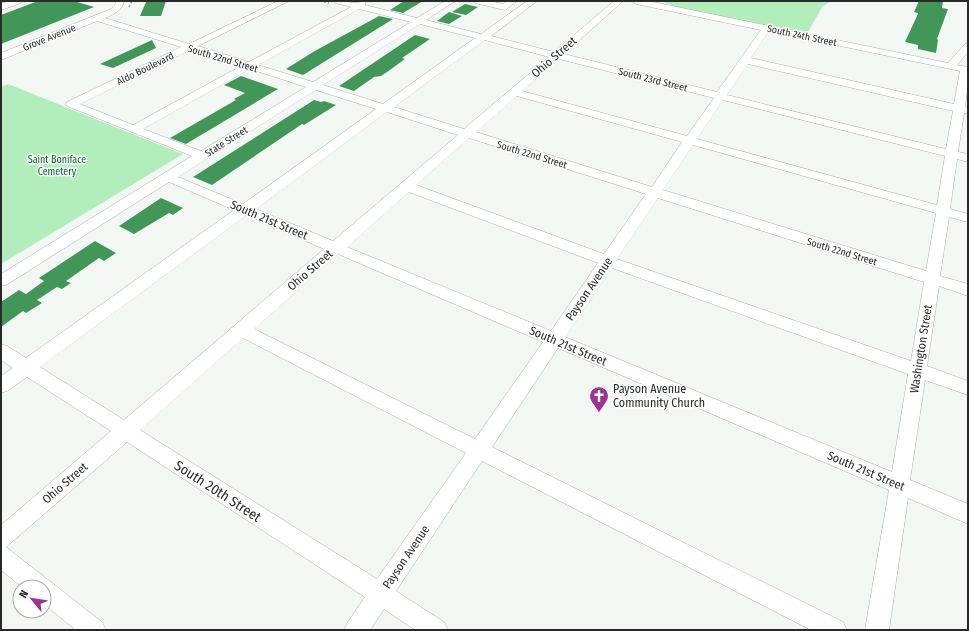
<svg xmlns="http://www.w3.org/2000/svg" width="969" height="631" font-family="'Fira Sans Condensed',sans-serif">
  <rect width="100%" height="100%" fill="#f2f7f3"/>
  <!-- green -->
  <path fill="#b1eebc" d="M 661,1 L 831,1 L 822,7 L 806,36 L 686,11 Z
    M 8,84 L 183,154 L 1,264 L 1,87 Z"/>
  <!-- building -->
  <path fill="#429658" d="M 38,1 L 74,1 L 94,7 L 1,44 L 1,15 Z
    M 166,1 L 161,16 L 140,16 L 146,2 Z
    M 404,1 L 423,1 L 403,13 L 390,10 Z
    M 919,1 L 943,1 L 942,8 L 948,9 L 937,39 L 938,40 L 936,53 L 918,49 L 918,45 L 905,42 L 917,16 L 918,13 L 914,12 Z
    M 465,4 L 478,7 L 466,15 L 452,12 Z
    M 449,12 L 462,16 L 449,24 L 437,21 Z
    M 379,16 L 393,19 L 303,75 L 286,69 L 313,52 Z
    M 415,35 L 430,39 L 402,58 L 405,59 L 387,72 L 381,76 L 374,77 L 354,91 L 339,86 Z
    M 152,40 L 156,48 L 113,68 L 100,64 Z
    M 241,76 L 278,89 L 186,144 L 170,138 L 236,100 L 234,99 L 245,93 L 224,85 Z
    M 314,100 L 321,102 L 324,101 L 336,105 L 304,125 L 302,124 L 212,185 L 193,177 Z
    M 161,198 L 183,208 L 173,215 L 169,213 L 134,234 L 119,226 Z
    M 95,241 L 116,253 L 104,261 L 99,258 L 66,281 L 71,283 L 62,289 L 57,287 L 37,300 L 42,303 L 26,313 L 23,311 L 1,327 L 1,302 L 19,290 L 26,294 L 44,281 L 39,278 Z"/>
  <g fill="none" stroke-linecap="round" stroke-linejoin="round">
    <defs>
      <path id="minor" d="M 10,1 L 22,1 L 21,3 L 1,10 L 1,4 Z
        M 116,1 L 124,1 C 122,11 114,14 105,18 L 189,44 L 278,1 L 289,1 L 198,46 L 249,62 L 351,7 L 335,3 L 334,1 C 341,1 348,2 355,3 C 358,3 361,1 365,2 L 365,5 L 417,18 L 445,1 L 455,1 L 426,20 L 481,34 L 527,1 L 537,1 L 491,36 L 554,52 L 614,1 L 623,1 L 564,54 L 717,92 L 761,30 L 636,4 L 632,1 L 648,1 L 948,63 L 965,44 L 968,43 L 968,52 L 957,65 L 968,67 L 968,83 L 965,107 L 968,108 L 968,114 L 964,113 L 958,152 L 968,154 L 968,162 L 957,159 L 950,209 L 968,214 L 968,222 L 949,217 L 940,276 L 968,284 L 968,296 L 939,286 L 927,366 L 968,381 L 968,395 L 925,380 L 910,480 L 968,504 L 968,524 L 908,498 L 889,630 L 865,630 L 889,490 L 558,348 L 492,447 L 843,622 L 847,630 L 811,630 L 482,461 L 396,591 L 444,622 L 448,630 L 415,630 L 384,609 L 370,630 L 344,630 L 348,622 L 365,597 L 127,442 L 6,547 L 102,622 L 106,630 L 76,630 L 44,604 L 44,587 L 22,587 L 1,570 L 1,525 L 111,431 L 27,377 L 7,391 L 1,393 L 1,376 L 13,368 L 1,360 L 1,344 L 7,346 L 26,358 L 234,210 L 169,182 L 6,285 L 1,286 L 1,274 L 192,156 L 67,106 L 66,104 L 67,102 L 181,47 L 97,21 L 1,60 L 1,53 L 111,9 L 115,5 ZM 359,9 L 411,22 L 313,82 L 258,65 ZM 420,24 L 475,38 L 383,104 L 323,85 ZM 769,31 L 960,71 L 954,104 L 751,58 ZM 485,40 L 549,57 L 464,129 L 394,107 ZM 190,50 L 241,66 L 133,125 L 80,104 ZM 559,59 L 714,98 L 687,136 L 522,91 ZM 748,64 L 953,111 L 946,149 L 727,95 ZM 250,69 L 306,87 L 201,151 L 143,129 ZM 316,90 L 376,109 L 243,204 L 178,177 ZM 517,96 L 682,142 L 652,187 L 476,132 ZM 723,100 L 945,156 L 937,205 L 697,139 ZM 387,112 L 458,135 L 333,241 L 256,209 ZM 469,138 L 646,194 L 604,254 L 416,185 ZM 693,145 L 936,213 L 926,271 L 663,190 ZM 409,192 L 598,263 L 551,331 L 347,247 ZM 658,198 L 924,282 L 911,361 L 617,259 ZM 247,215 L 324,249 L 124,420 L 40,367 ZM 338,254 L 543,342 L 475,439 L 254,329 ZM 612,268 L 908,374 L 892,472 L 565,337 ZM 243,338 L 466,453 L 377,579 L 140,430 Z
        M 474,1 L 490,1 L 503,4 L 508,1 L 517,1 L 505,10 L 475,3 Z"/>
    </defs>
    <!-- minor casing -->
    <use href="#minor" stroke="#abb0ac" stroke-width="1"/>
    <!-- path -->
    <path stroke="#999d9a" stroke-width="1.5" stroke-dasharray="2 2" stroke-linecap="butt" d="M 320,1 L 329,3
      M 129,7 L 132,1"/>
    <!-- minor -->
    <use href="#minor" fill="#fff" fill-rule="evenodd"/>
  </g>
  <!-- icons -->
  <defs>
    <symbol id="church-pin" viewBox="-11 -11 22 30"><path d="M0 17L-7.5 6A9.5 9.5 0 1 1 7.5 6Z" fill="#9c3497" stroke="#fff"/><path d="M-1.2-6h2.4v3.5h3.3v2.4h-3.3V6h-2.4V-.1h-3.3v-2.4h3.3Z" fill="#fff"/></symbol>
  </defs>
  <g fill-rule="evenodd">
    <use href="#church-pin" x="588" y="385" width="22" height="30"/>
  </g>
  <g text-anchor="middle" stroke-width="3" stroke-linejoin="round" paint-order="stroke">
    <!-- far-street labels -->
    <g font-size="10" fill="#282a28" stroke="#fff">
      <text transform="translate(802 35) rotate(12)" y="4">South 24th Street</text>
      <text transform="translate(49 37) rotate(-22)" y="4">Grove Avenue</text>
      <text transform="translate(223 58) rotate(17)" y="4">South 22nd Street</text>
      <text transform="translate(145 68) rotate(-26)" y="4">Aldo Boulevard</text>
      <text transform="translate(653 79) rotate(14)" y="4">South 23rd Street</text>
      <text transform="translate(226 141) rotate(-32)" y="4">State Street</text>
      <text transform="translate(532 154) rotate(17)" y="4">South 22nd Street</text>
      <text transform="translate(842 251) rotate(17)" y="4">South 22nd Street</text>
    </g>
    <!-- far-park labels -->
    <g font-size="10" fill="#00642a" stroke="#fff">
      <text x="57" y="163">Saint Boniface<tspan x="57" dy="12">Cemetery</tspan></text>
    </g>
    <!-- street labels -->
    <g font-size="12" fill="#282a28" stroke="#fff">
      <text transform="translate(554 57) rotate(-41)" y="4">Ohio Street</text>
      <text transform="translate(269 220) rotate(23)" y="4">South 21st Street</text>
      <text transform="translate(310 270) rotate(-41)" y="4">Ohio Street</text>
      <text transform="translate(589 289) rotate(-56)" y="4">Payson Avenue</text>
      <text transform="translate(568 346) rotate(23)" y="4">South 21st Street</text>
      <text transform="translate(921 349) rotate(-81)" y="4">Washington Street</text>
      <text transform="translate(866 471) rotate(23)" y="4">South 21st Street</text>
      <text transform="translate(65 483) rotate(-41)" y="4">Ohio Street</text>
      <text transform="translate(406 557) rotate(-56)" y="4">Payson Avenue</text>
    </g>
    <!-- poi labels -->
    <g font-size="12" fill="#282a28" stroke="#fff" text-anchor="start">
      <text x="613" y="393">Payson Avenue<tspan x="613" dy="14">Community Church</tspan></text>
    </g>
    <!-- near-street labels -->
    <g font-size="14" fill="#282a28" stroke="#fff">
      <text transform="translate(218 491) rotate(33)" y="5">South 20th Street</text>
    </g>
  </g>
  <!-- border -->
  <rect width="969" height="631" fill="none" stroke="#282a28" stroke-width="4"/>
  <!-- north arrow -->
  <g transform="translate(32 599) rotate(300)"><circle r="19" fill="#ffffff" stroke="#a9aaa9"/>
  <path d="M0-3L7 15L0 10L-7 15Z" fill="#9c3497"/>
  <text y="-6" font-size="11" font-weight="bold" text-anchor="middle" fill="#282a28">N</text>
  </g>
</svg>
